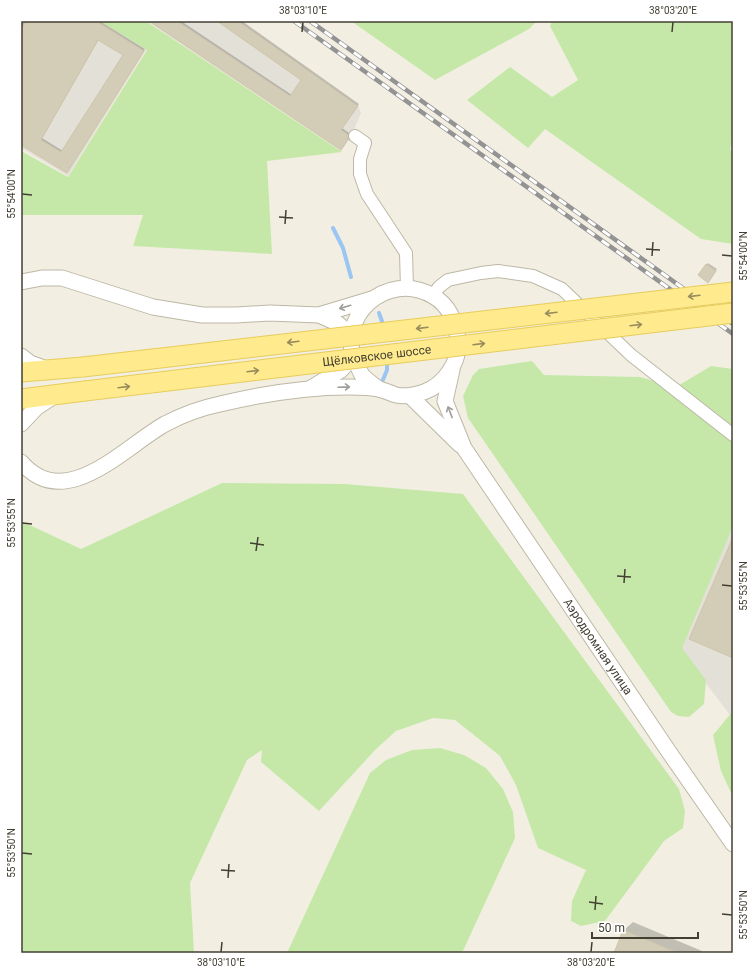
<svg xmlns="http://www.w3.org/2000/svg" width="754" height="974" font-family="Roboto,sans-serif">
  <rect width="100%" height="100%" fill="#f2efe2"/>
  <!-- industrial -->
  <path fill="#e3e0d8" d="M 21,21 L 98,21 L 146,50 L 68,176 L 21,148 Z
    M 147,21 L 240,21 L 358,105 L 361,113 L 351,137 L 341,151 Z
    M 733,521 L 733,719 L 680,649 Z"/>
  <!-- green -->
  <path fill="#c5e8a9" d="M 100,21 L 146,21 L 342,152 L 267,161 L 272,254 L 133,246 L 143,215 L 21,215 L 21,151 L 68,177 L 147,50 Z
    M 351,21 L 537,21 L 529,29 L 435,80 Z
    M 552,21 L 733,21 L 733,131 L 730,150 L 733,150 L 733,244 L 701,239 L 545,129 L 528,148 L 467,100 L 510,67 L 552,97 L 578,80 L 550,26 Z
    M 532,361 L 544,375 L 640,377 L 676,387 L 711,366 L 733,369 L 733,526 L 682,648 L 706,680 L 704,704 L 689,717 L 678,716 L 671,712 L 468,418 L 463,396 L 473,375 L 479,369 Z
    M 222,483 L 345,484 L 463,494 L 679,789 L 685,811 L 683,828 L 664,841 L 605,921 L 581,926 L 571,921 L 572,901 L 586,870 L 538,848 L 516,785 L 500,756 L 479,739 L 455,720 L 433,718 L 396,731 L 376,749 L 319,811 L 261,762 L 262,750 L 247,760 L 190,883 L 194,952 L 209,953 L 21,953 L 21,521 L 81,549 Z
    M 733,711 L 733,797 L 721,771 L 713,735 Z
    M 440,748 L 464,755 L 486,768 L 503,789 L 513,812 L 515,838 L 462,953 L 287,953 L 370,773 L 386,760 L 412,750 Z"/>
  <!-- shadow -->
  <path fill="#0003" fill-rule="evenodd" d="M 21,21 L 100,21 L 145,49 L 67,172 L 21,144 ZM 99,39 L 124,55 L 63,151 L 42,138 Z
    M 150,21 L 181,21 L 292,95 L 302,80 L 219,21 L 242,21 L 359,104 L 342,128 L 349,133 L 350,137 L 343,147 Z
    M 708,263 L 717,269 L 710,280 L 707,265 Z
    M 633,922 L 702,951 L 701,953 L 615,953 L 624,930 Z"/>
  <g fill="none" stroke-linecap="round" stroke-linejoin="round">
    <!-- stream -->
    <path stroke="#9bc5f2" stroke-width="4" d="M 333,228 L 343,248 L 351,277
      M 379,313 L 384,327
      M 382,382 L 387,370 L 387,360"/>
  </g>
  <!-- building -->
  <path fill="#d3ccb7" stroke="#cfc5aa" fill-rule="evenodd" d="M 26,21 L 96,21 L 144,51 L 67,173 L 21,145 L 21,30 ZM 98,40 L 123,55 L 61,152 L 41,140 Z
    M 149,21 L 177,21 L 290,96 L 301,80 L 217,21 L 238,21 L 358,106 L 341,130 L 348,135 L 348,139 L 341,150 Z
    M 706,264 L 716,271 L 708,283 L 698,275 Z
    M 733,537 L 733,658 L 689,639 Z
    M 623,930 L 678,953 L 614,953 Z"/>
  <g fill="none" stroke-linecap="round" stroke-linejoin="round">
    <defs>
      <path id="minor" d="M 355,136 L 365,143 L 360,159 L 360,174 L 367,194 L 406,253 L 407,288
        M 433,296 L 439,287 L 448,280 L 481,273 L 498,271 L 533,276 L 562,289 L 631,355 L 733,435"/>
      <g id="tertiary">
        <path d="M 21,282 L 42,278 L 62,278 L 153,307 L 202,315 L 236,315 L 270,313 L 319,315 L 372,299"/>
        <path d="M 319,315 L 337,323 L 351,335"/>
        <path d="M 21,356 L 30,363 L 47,369"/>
        <path id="s1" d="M 452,370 L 445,401 L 464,448 L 669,752 L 733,844"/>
        <path d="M 311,388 L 341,370 L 353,356"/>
        <path d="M 410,396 L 460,445"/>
        <path d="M 21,424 L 36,408 L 54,396"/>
        <path d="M 21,462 C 65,514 124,447 165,424 C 182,415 201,408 220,404 C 262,394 306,387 349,387 C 359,387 369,387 378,389 C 384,390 390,393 396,395 C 405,397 415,395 424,392 C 444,385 460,362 458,341 C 457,323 449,305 433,296 C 387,269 333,318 357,365 C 359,368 360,372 362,375 C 366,380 374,385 379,389"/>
      </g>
      <path id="primary" d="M 21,372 L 83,367
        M 21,399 L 85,391"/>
    </defs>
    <!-- minor casing -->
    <use href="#minor" stroke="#bdb8a5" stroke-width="14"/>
    <!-- tertiary casing -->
    <use href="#tertiary" stroke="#bdb8a5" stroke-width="17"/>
    <!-- primary casing -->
    <use href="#primary" stroke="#e7cc5b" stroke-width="21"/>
    <!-- minor -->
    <use href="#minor" stroke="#fff" stroke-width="12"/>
    <!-- tertiary -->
    <use href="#tertiary" stroke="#fff" stroke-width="15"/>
    <!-- primary -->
    <use href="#primary" stroke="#ffeb8e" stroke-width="19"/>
    <defs>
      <path id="rail" d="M 294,21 L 733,334
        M 310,21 L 733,324"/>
    </defs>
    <!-- rail casing -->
    <use href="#rail" stroke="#939393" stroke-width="4.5"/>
    <!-- rail -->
    <use href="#rail" stroke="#fff" stroke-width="3" stroke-dasharray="9" stroke-linecap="butt"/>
    <defs>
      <g id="primary-bridge">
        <path d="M 83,367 L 733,292"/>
        <path id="s2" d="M 85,391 L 733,313"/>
      </g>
    </defs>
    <!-- primary-bridge casing -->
    <use href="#primary-bridge" stroke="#e7cc5b" stroke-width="21" stroke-linecap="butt"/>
    <!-- primary-bridge -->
    <use href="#primary-bridge" stroke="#ffeb8e" stroke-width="19"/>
  </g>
  <!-- one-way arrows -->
  <defs><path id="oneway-shaft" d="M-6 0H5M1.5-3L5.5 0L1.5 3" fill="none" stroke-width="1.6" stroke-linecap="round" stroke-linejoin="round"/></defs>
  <g stroke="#988c5c">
    <use href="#oneway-shaft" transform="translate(694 296) rotate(173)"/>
    <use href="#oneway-shaft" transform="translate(551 313) rotate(173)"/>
    <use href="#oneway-shaft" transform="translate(636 325) rotate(-7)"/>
    <use href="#oneway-shaft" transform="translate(422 328) rotate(173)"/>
    <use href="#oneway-shaft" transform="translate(293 342) rotate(173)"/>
    <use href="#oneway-shaft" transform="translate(479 344) rotate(-7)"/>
    <use href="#oneway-shaft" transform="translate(253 371) rotate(-7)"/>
    <use href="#oneway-shaft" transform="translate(124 387) rotate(-7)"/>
  </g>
  <g stroke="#a19f99">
    <use href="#oneway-shaft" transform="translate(345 307) rotate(164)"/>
    <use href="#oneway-shaft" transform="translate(344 387) rotate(-2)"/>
    <use href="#oneway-shaft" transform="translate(450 412) rotate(-111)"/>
  </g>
  <!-- ticks -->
  <path fill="none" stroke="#433f33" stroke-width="1.5" d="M 302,32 L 303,22M 672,32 L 673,22M 22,194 L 32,195M 279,217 L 293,218M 285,224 L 286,210M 646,249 L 660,250M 722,255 L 732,256M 652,256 L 653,242M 22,523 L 32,524M 250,543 L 264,545M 256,551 L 258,537M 617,576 L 631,577M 624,583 L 625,569M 722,585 L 732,586M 22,853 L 32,854M 221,870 L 235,871M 228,878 L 229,864M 589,902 L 603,904M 595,910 L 596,896M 722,914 L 732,915M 221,952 L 222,942M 591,952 L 592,942"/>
  <g text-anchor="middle" stroke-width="3" stroke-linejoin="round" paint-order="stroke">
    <!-- street labels -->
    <g font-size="12" fill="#433f33" stroke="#fff">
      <text dy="4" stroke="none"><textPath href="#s2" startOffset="294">Щёлковское шоссе</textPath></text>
      <text dy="4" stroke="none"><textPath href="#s1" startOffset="322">Аэродромная улица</textPath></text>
    </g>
  </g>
  <!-- border -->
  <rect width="754" height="974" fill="none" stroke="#ffffff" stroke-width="44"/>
  <!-- scale -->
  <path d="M592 932v6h106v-6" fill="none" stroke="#433f33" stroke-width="2"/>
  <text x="598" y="932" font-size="12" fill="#433f33" stroke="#ffffff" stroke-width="3" paint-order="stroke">50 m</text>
  <rect x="22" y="22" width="710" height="930" fill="none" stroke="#433f33" stroke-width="1.5"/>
  <g font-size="10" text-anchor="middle" fill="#433f33">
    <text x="303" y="14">38°03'10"E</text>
    <text x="673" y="14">38°03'20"E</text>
    <text transform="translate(11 194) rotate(-90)" y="4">55°54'00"N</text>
    <text transform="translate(743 256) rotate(-90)" y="4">55°54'00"N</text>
    <text transform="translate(11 523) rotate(-90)" y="4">55°53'55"N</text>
    <text transform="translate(743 586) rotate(-90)" y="4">55°53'55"N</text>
    <text transform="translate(11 853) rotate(-90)" y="4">55°53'50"N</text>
    <text transform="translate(743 915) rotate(-90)" y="4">55°53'50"N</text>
    <text x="221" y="966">38°03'10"E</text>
    <text x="591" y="966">38°03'20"E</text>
  </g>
</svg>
